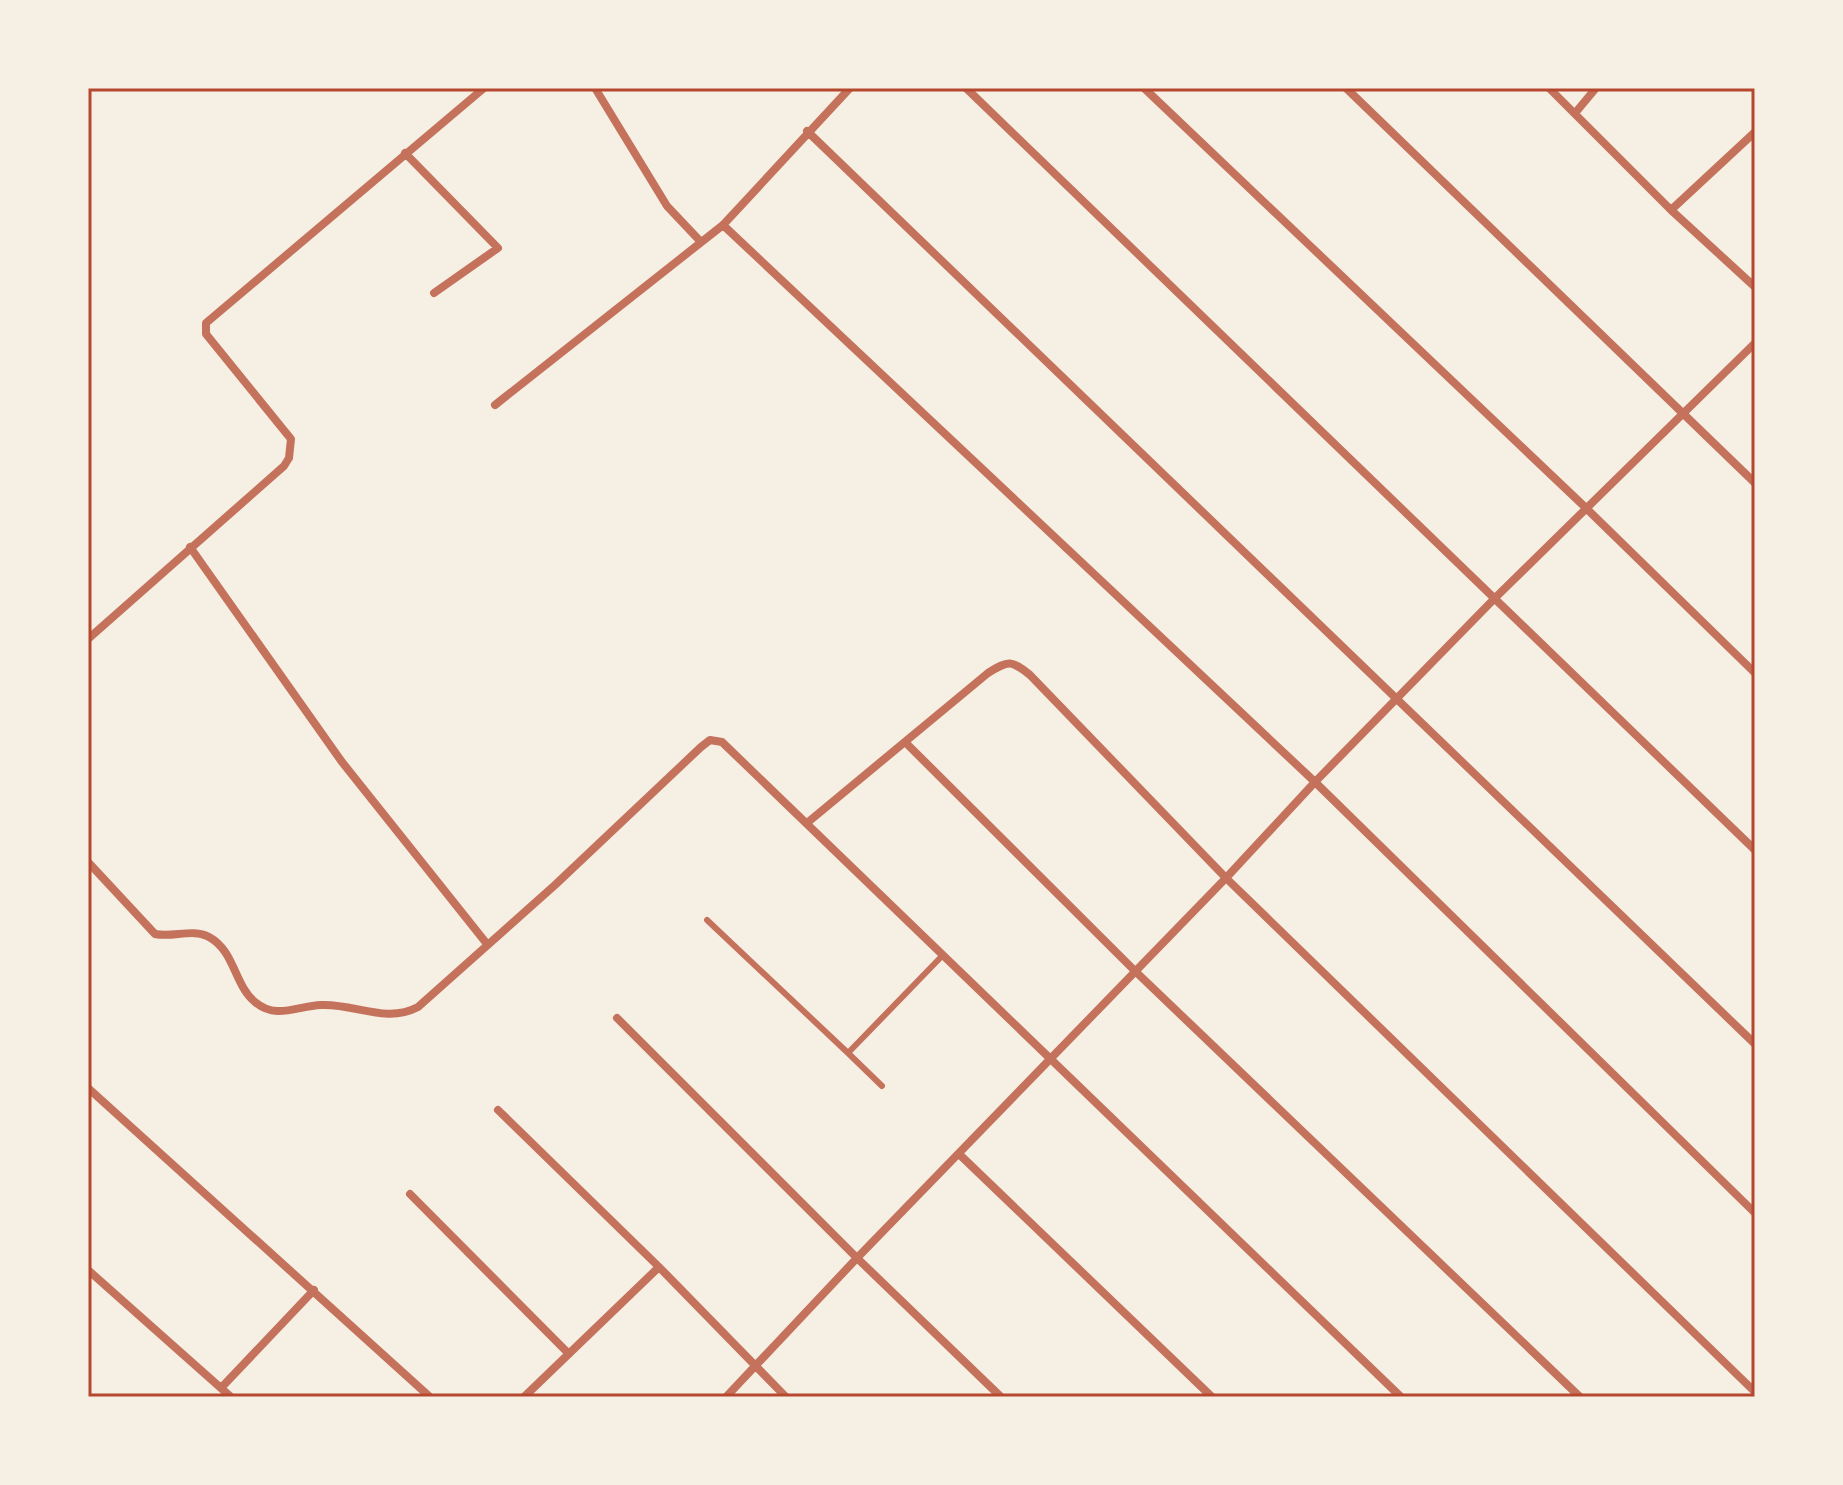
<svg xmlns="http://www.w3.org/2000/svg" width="1843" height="1485" font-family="'Fira Sans Condensed',sans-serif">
  <rect width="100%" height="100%" fill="#f6efe4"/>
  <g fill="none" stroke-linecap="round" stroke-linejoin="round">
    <!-- service -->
    <path stroke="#c5725c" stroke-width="6" d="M 707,920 L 848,1053 L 942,956
      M 848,1053 L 882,1086"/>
    <!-- minor -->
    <path stroke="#c5725c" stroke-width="8" d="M 595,88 L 667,206 L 701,242
      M 966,88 L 1755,850
      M 1144,88 L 1587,509 L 1755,673
      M 1346,88 L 1755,483
      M 1549,88 L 1671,210 L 1755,287
      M 1576,112 L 1596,88
      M 807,131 L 1755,1044
      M 405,153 L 498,248 L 434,293
      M 1671,210 L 1755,132
      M 723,225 L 1315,782 L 1755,1213
      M 495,405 L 723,225 L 850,88
      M 190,547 L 342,762 L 487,944
      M 88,639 L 284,466 L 289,458 L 291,439 L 206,334 L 206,323 L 484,88
      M 905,742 L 1135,971 L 1580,1397
      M 807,823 L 988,673 C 1009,660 1011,660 1030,675 L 1226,878 L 1755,1392
      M 88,862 L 155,934 C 173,938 193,928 209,937 C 235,951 234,985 255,1002 C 276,1020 297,1006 321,1005 C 354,1003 386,1024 418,1007 L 555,885 L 701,747 L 710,740 L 722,742 L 1401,1397
      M 617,1018 L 857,1258 L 1001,1397
      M 88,1088 L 430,1397
      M 498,1110 L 659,1267 L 786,1397
      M 959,1154 L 1212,1397
      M 410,1194 L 569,1354
      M 88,1270 L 231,1397
      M 221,1388 L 314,1290
      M 524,1397 L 659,1267
      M 726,1397 L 857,1258 L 1226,878 L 1315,782 L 1496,597 L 1755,343"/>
  </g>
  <!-- border -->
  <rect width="1843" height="1485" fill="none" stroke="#f6efe4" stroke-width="180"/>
  <rect x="90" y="90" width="1663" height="1305" fill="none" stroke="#b5482f" stroke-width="3"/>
</svg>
